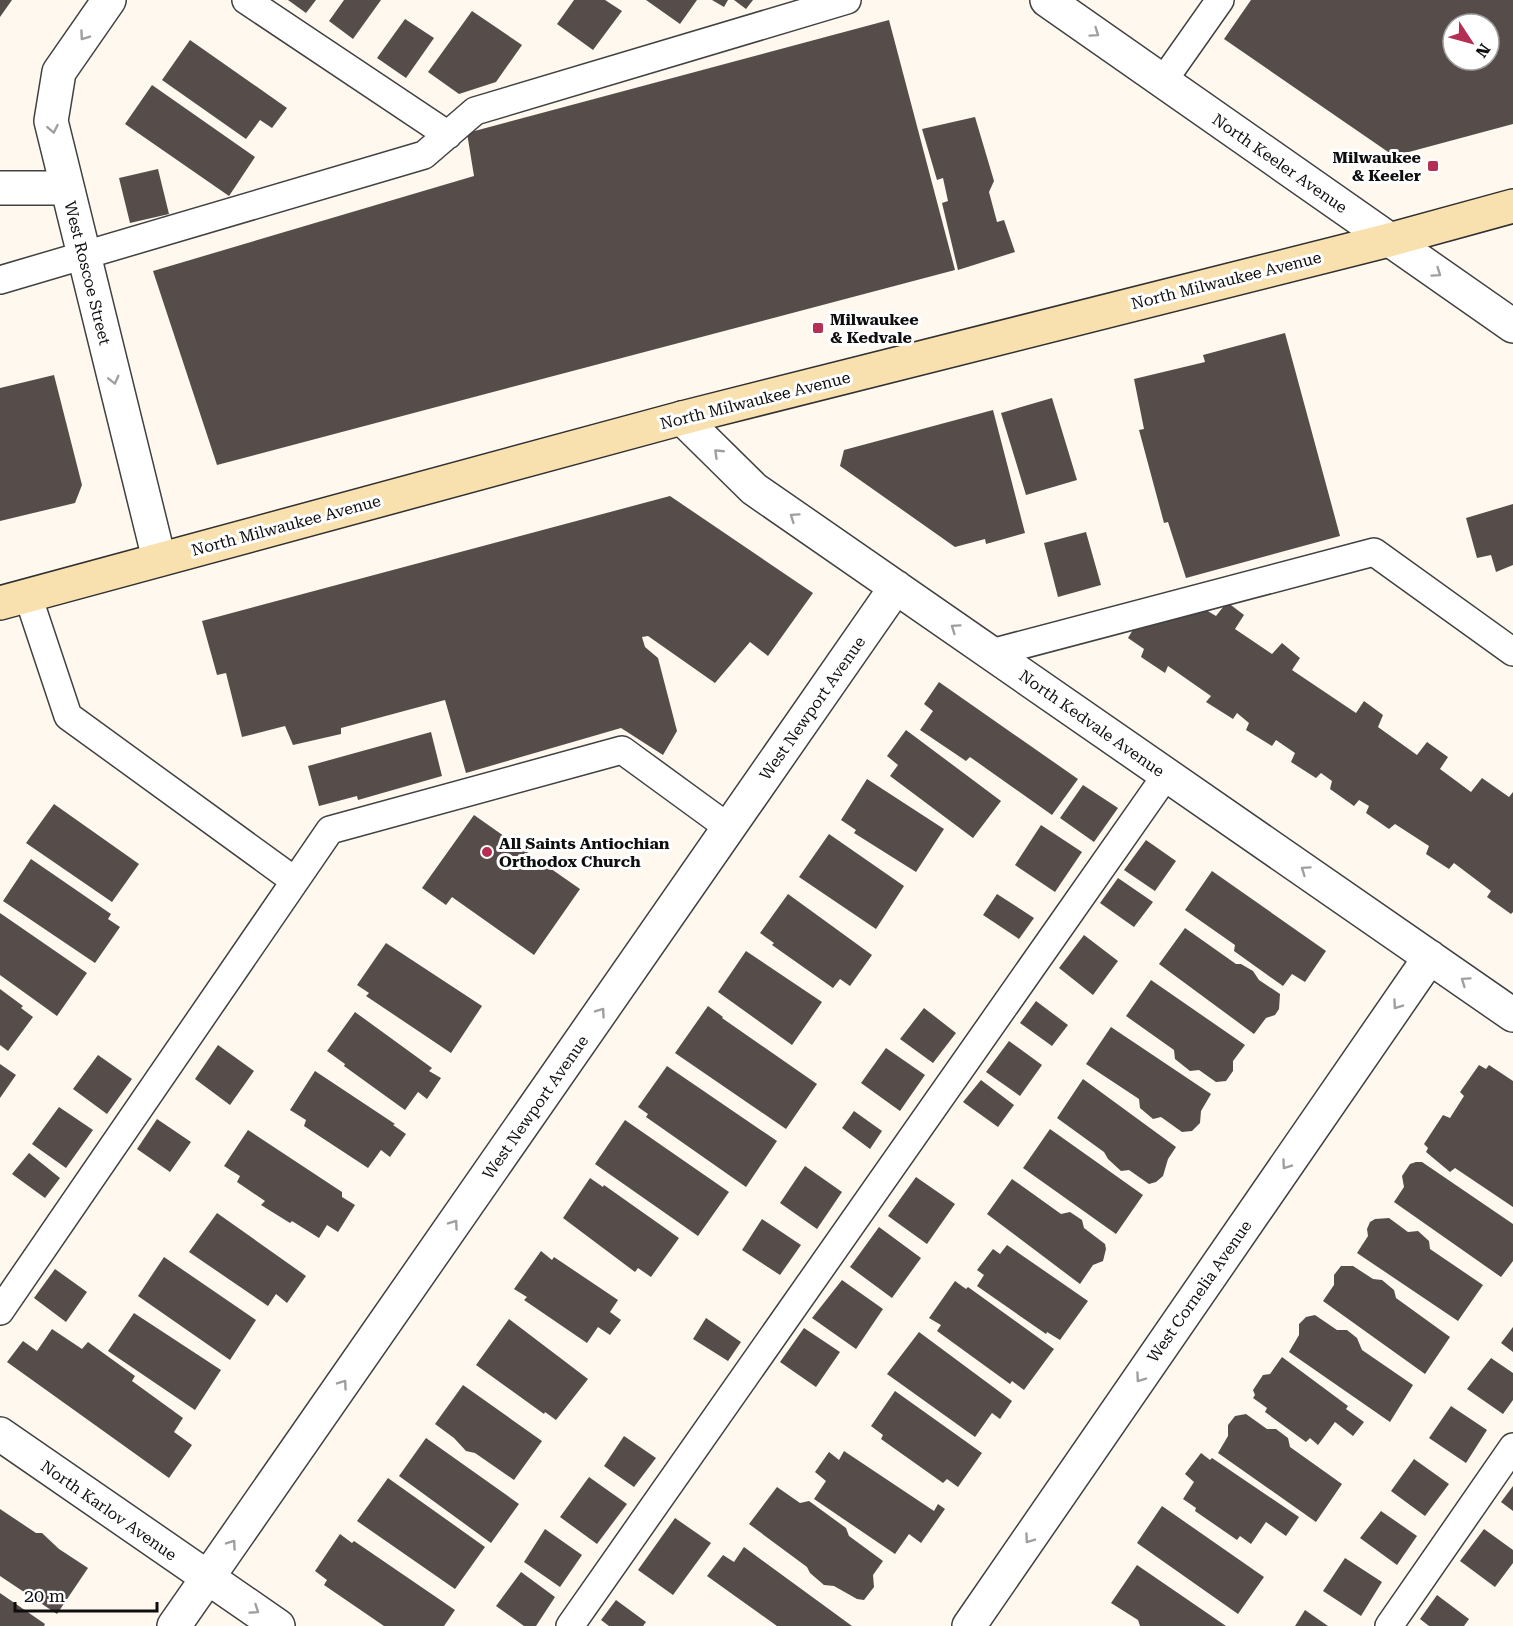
<svg xmlns="http://www.w3.org/2000/svg" width="1513" height="1626" font-family="'Roboto Serif',serif">
  <rect width="100%" height="100%" fill="#fef8ef"/>
  <!-- building -->
  <path fill="#564d4b" fill-rule="evenodd" d="M 0,0 L 12,0 L 0,17 Z
    M 288,0 L 316,0 L 306,13 Z
    M 344,0 L 381,0 L 353,39 L 329,21 Z
    M 574,0 L 605,0 L 622,11 L 593,50 L 557,24 Z
    M 646,0 L 697,0 L 680,24 Z
    M 712,0 L 728,0 L 724,7 Z
    M 734,0 L 753,0 L 746,9 Z
    M 1251,0 L 1513,0 L 1513,124 L 1394,156 L 1224,39 ZM 1453,24 L 1489,24 L 1489,60 L 1453,60 Z
    M 472,11 L 522,45 L 496,82 L 459,94 L 428,72 Z
    M 405,19 L 434,38 L 406,78 L 377,58 Z
    M 889,20 L 955,270 L 217,465 L 153,271 L 474,176 L 467,133 Z
    M 190,40 L 287,108 L 272,128 L 260,120 L 246,139 L 162,80 Z
    M 152,85 L 255,157 L 229,196 L 125,124 Z
    M 975,117 L 994,181 L 989,192 L 997,222 L 1004,220 L 1015,252 L 958,270 L 942,203 L 948,201 L 943,178 L 937,180 L 922,129 Z
    M 158,169 L 169,214 L 130,223 L 119,178 Z
    M 1285,333 L 1340,536 L 1186,578 L 1168,522 L 1164,523 L 1139,430 L 1144,429 L 1134,379 L 1205,362 L 1203,355 Z
    M 54,375 L 82,485 L 75,503 L 0,521 L 0,388 Z
    M 1052,398 L 1077,480 L 1026,495 L 1001,413 Z
    M 993,410 L 1025,533 L 986,544 L 985,539 L 955,547 L 840,466 L 844,450 Z
    M 670,496 L 813,593 L 768,656 L 750,642 L 715,683 L 648,636 L 642,637 L 645,647 L 658,658 L 677,731 L 663,755 L 621,728 L 466,773 L 445,700 L 341,728 L 341,734 L 293,745 L 285,726 L 242,737 L 226,673 L 217,675 L 202,621 Z
    M 1513,504 L 1513,565 L 1496,572 L 1491,555 L 1477,558 L 1466,518 Z
    M 1086,532 L 1101,585 L 1058,597 L 1044,543 Z
    M 1227,602 L 1244,615 L 1235,629 L 1272,654 L 1282,643 L 1300,658 L 1292,670 L 1356,713 L 1364,701 L 1383,715 L 1378,727 L 1417,755 L 1427,742 L 1448,757 L 1440,769 L 1471,792 L 1482,778 L 1509,797 L 1513,792 L 1513,912 L 1511,914 L 1487,897 L 1491,891 L 1454,863 L 1449,869 L 1426,854 L 1429,846 L 1395,824 L 1389,829 L 1366,813 L 1369,806 L 1359,800 L 1354,806 L 1330,789 L 1332,781 L 1321,773 L 1316,778 L 1291,762 L 1295,753 L 1276,740 L 1272,746 L 1246,730 L 1249,723 L 1237,713 L 1233,719 L 1206,702 L 1211,696 L 1168,666 L 1165,673 L 1141,657 L 1144,649 L 1128,638 L 1134,628 L 1206,610 L 1216,616 Z
    M 939,682 L 1078,779 L 1052,815 L 970,757 L 966,761 L 920,730 L 933,711 L 924,704 Z
    M 906,730 L 1001,801 L 973,838 L 890,776 L 898,765 L 887,756 Z
    M 431,732 L 442,776 L 358,800 L 357,796 L 319,806 L 308,766 Z
    M 867,779 L 944,829 L 916,872 L 854,833 L 856,830 L 841,820 Z
    M 1083,785 L 1118,808 L 1094,842 L 1060,818 Z
    M 54,804 L 139,864 L 112,902 L 26,843 Z
    M 474,815 L 580,889 L 534,955 L 452,897 L 446,905 L 422,888 Z
    M 1041,825 L 1082,852 L 1055,892 L 1015,865 Z
    M 829,834 L 904,886 L 876,929 L 799,877 Z
    M 1146,840 L 1176,861 L 1155,891 L 1124,870 Z
    M 31,859 L 111,914 L 108,919 L 120,927 L 95,963 L 3,901 Z
    M 1212,871 L 1326,951 L 1305,982 L 1292,974 L 1283,986 L 1234,951 L 1235,945 L 1185,910 Z
    M 1118,878 L 1153,902 L 1134,927 L 1100,903 Z
    M 788,894 L 872,955 L 850,986 L 840,979 L 833,988 L 772,945 L 774,943 L 760,933 Z
    M 997,894 L 1034,918 L 1019,939 L 983,915 Z
    M 0,913 L 87,973 L 57,1016 L 0,975 Z
    M 1185,928 L 1236,964 L 1241,964 L 1253,971 L 1259,980 L 1280,994 L 1279,1009 L 1275,1015 L 1266,1018 L 1254,1034 L 1159,964 Z
    M 1084,935 L 1118,961 L 1093,995 L 1059,968 Z
    M 386,943 L 482,1006 L 451,1053 L 366,996 L 369,993 L 357,985 Z
    M 746,951 L 822,1002 L 792,1045 L 718,992 Z
    M 1151,980 L 1245,1045 L 1233,1061 L 1233,1071 L 1226,1081 L 1216,1082 L 1199,1070 L 1190,1071 L 1175,1059 L 1174,1050 L 1126,1016 Z
    M 0,989 L 23,1006 L 21,1008 L 33,1017 L 8,1051 L 0,1045 Z
    M 1036,1001 L 1068,1025 L 1052,1046 L 1020,1023 Z
    M 708,1006 L 723,1017 L 722,1018 L 817,1084 L 786,1129 L 675,1053 Z
    M 924,1008 L 956,1033 L 933,1063 L 900,1039 Z
    M 355,1012 L 432,1068 L 429,1071 L 441,1078 L 427,1099 L 418,1092 L 405,1110 L 344,1066 L 345,1064 L 327,1051 Z
    M 1111,1027 L 1211,1094 L 1201,1111 L 1200,1123 L 1192,1131 L 1182,1132 L 1161,1117 L 1153,1119 L 1140,1108 L 1139,1099 L 1086,1064 Z
    M 1009,1041 L 1042,1065 L 1020,1096 L 986,1072 Z
    M 218,1045 L 254,1071 L 230,1105 L 195,1079 Z
    M 886,1048 L 925,1075 L 900,1111 L 861,1083 Z
    M 98,1055 L 132,1079 L 107,1114 L 73,1089 Z
    M 0,1064 L 16,1075 L 0,1098 Z
    M 1479,1065 L 1486,1069 L 1489,1065 L 1513,1081 L 1513,1207 L 1455,1168 L 1450,1172 L 1426,1152 L 1428,1148 L 1424,1144 L 1443,1115 L 1450,1118 L 1464,1096 L 1460,1092 Z
    M 667,1066 L 777,1141 L 746,1187 L 646,1117 L 648,1114 L 638,1107 Z
    M 315,1071 L 395,1124 L 393,1125 L 406,1134 L 390,1157 L 381,1150 L 368,1168 L 304,1126 L 306,1120 L 290,1110 Z
    M 1083,1079 L 1176,1147 L 1168,1159 L 1163,1176 L 1156,1182 L 1149,1184 L 1129,1170 L 1121,1171 L 1108,1159 L 1104,1152 L 1057,1118 Z
    M 981,1080 L 1014,1105 L 998,1127 L 963,1102 Z
    M 59,1107 L 93,1130 L 66,1168 L 32,1144 Z
    M 854,1111 L 882,1131 L 870,1149 L 842,1128 Z
    M 157,1119 L 191,1142 L 170,1172 L 137,1149 Z
    M 625,1120 L 729,1192 L 698,1236 L 595,1164 Z
    M 1050,1129 L 1143,1195 L 1116,1234 L 1023,1168 Z
    M 248,1130 L 342,1192 L 342,1197 L 355,1205 L 338,1232 L 327,1225 L 319,1238 L 292,1221 L 290,1223 L 261,1205 L 265,1201 L 237,1182 L 240,1176 L 224,1166 Z
    M 29,1153 L 60,1178 L 45,1198 L 12,1174 Z
    M 1416,1162 L 1422,1162 L 1513,1224 L 1513,1261 L 1501,1277 L 1394,1202 L 1404,1187 L 1402,1176 L 1410,1164 Z
    M 805,1166 L 842,1192 L 817,1229 L 780,1203 Z
    M 916,1177 L 955,1204 L 927,1244 L 888,1216 Z
    M 590,1178 L 603,1187 L 604,1185 L 679,1238 L 651,1277 L 638,1268 L 635,1272 L 563,1218 Z
    M 1012,1179 L 1061,1214 L 1070,1212 L 1082,1220 L 1084,1228 L 1105,1244 L 1106,1249 L 1103,1261 L 1093,1265 L 1080,1284 L 987,1214 Z
    M 217,1213 L 306,1276 L 287,1303 L 276,1294 L 268,1306 L 189,1252 Z
    M 1389,1218 L 1408,1232 L 1418,1231 L 1429,1241 L 1430,1249 L 1483,1285 L 1458,1321 L 1357,1253 L 1368,1236 L 1367,1229 L 1370,1222 L 1375,1219 Z
    M 762,1219 L 801,1245 L 780,1275 L 742,1250 Z
    M 879,1227 L 921,1258 L 892,1298 L 850,1267 Z
    M 1007,1245 L 1088,1301 L 1060,1340 L 1047,1332 L 1046,1334 L 977,1286 L 984,1275 L 977,1270 L 993,1249 L 1000,1254 Z
    M 541,1251 L 552,1260 L 554,1257 L 618,1300 L 610,1312 L 621,1320 L 610,1335 L 598,1327 L 587,1343 L 524,1300 L 527,1297 L 514,1289 Z
    M 164,1257 L 256,1320 L 230,1360 L 138,1296 Z
    M 1341,1266 L 1353,1266 L 1373,1279 L 1382,1280 L 1394,1290 L 1396,1298 L 1450,1337 L 1425,1374 L 1323,1301 L 1334,1285 L 1334,1275 Z
    M 55,1269 L 87,1292 L 66,1322 L 34,1298 Z
    M 842,1280 L 883,1309 L 856,1349 L 812,1318 Z
    M 955,1281 L 966,1289 L 968,1287 L 1054,1349 L 1024,1390 L 1012,1381 L 1010,1384 L 937,1331 L 941,1325 L 929,1318 Z
    M 134,1313 L 221,1370 L 195,1410 L 108,1351 Z
    M 1315,1315 L 1337,1330 L 1347,1330 L 1357,1338 L 1362,1350 L 1413,1385 L 1390,1422 L 1289,1352 L 1299,1335 L 1299,1324 L 1306,1317 Z
    M 706,1318 L 741,1342 L 728,1361 L 693,1339 Z
    M 509,1319 L 588,1379 L 556,1420 L 545,1412 L 544,1414 L 476,1365 Z
    M 1513,1327 L 1513,1352 L 1501,1343 Z
    M 804,1328 L 840,1352 L 816,1387 L 780,1362 Z
    M 52,1329 L 82,1349 L 88,1342 L 135,1376 L 132,1381 L 183,1418 L 174,1432 L 192,1445 L 169,1478 L 7,1362 L 23,1341 L 37,1351 Z
    M 919,1332 L 1012,1401 L 1000,1419 L 992,1413 L 975,1437 L 887,1374 Z
    M 1282,1357 L 1348,1406 L 1346,1409 L 1364,1422 L 1353,1436 L 1335,1422 L 1318,1445 L 1310,1438 L 1306,1442 L 1265,1412 L 1267,1408 L 1253,1398 L 1255,1395 L 1253,1390 L 1263,1375 L 1270,1374 Z
    M 1491,1358 L 1513,1373 L 1513,1400 L 1503,1414 L 1467,1389 Z
    M 463,1385 L 542,1441 L 514,1480 L 475,1453 L 466,1451 L 454,1438 L 435,1424 Z
    M 895,1391 L 982,1453 L 958,1487 L 947,1479 L 943,1483 L 881,1439 L 883,1435 L 871,1426 Z
    M 1451,1406 L 1487,1430 L 1466,1463 L 1429,1438 Z
    M 1246,1414 L 1267,1429 L 1276,1429 L 1288,1438 L 1290,1447 L 1342,1484 L 1316,1522 L 1218,1453 L 1228,1436 L 1228,1425 L 1235,1416 Z
    M 624,1436 L 656,1458 L 634,1487 L 604,1466 Z
    M 426,1438 L 519,1504 L 491,1543 L 399,1476 Z
    M 844,1451 L 934,1511 L 938,1504 L 945,1509 L 921,1543 L 909,1534 L 895,1554 L 814,1499 L 826,1481 L 815,1472 L 829,1452 L 839,1460 Z
    M 1201,1453 L 1210,1460 L 1212,1458 L 1299,1517 L 1286,1536 L 1266,1522 L 1251,1544 L 1240,1536 L 1237,1540 L 1195,1511 L 1196,1508 L 1183,1499 L 1194,1482 L 1185,1474 Z
    M 1414,1459 L 1449,1484 L 1425,1516 L 1391,1491 Z
    M 589,1477 L 627,1504 L 597,1544 L 560,1517 Z
    M 388,1478 L 485,1547 L 455,1589 L 357,1521 Z
    M 1513,1486 L 1513,1511 L 1501,1502 Z
    M 777,1487 L 800,1503 L 809,1501 L 846,1528 L 849,1536 L 883,1561 L 873,1575 L 874,1587 L 864,1600 L 857,1599 L 834,1586 L 824,1585 L 810,1573 L 807,1567 L 749,1524 Z
    M 1162,1506 L 1264,1577 L 1238,1614 L 1137,1543 Z
    M 0,1509 L 36,1533 L 42,1533 L 59,1549 L 88,1568 L 57,1614 L 0,1576 Z
    M 1381,1511 L 1417,1536 L 1397,1565 L 1360,1538 Z
    M 675,1518 L 711,1543 L 673,1595 L 638,1570 Z
    M 545,1529 L 582,1555 L 560,1587 L 524,1562 Z
    M 1484,1529 L 1513,1550 L 1513,1563 L 1495,1587 L 1460,1561 Z
    M 340,1534 L 352,1543 L 354,1541 L 455,1610 L 444,1626 L 384,1626 L 324,1585 L 327,1580 L 315,1571 Z
    M 744,1547 L 852,1626 L 777,1626 L 707,1576 L 723,1555 L 734,1562 Z
    M 1345,1558 L 1382,1582 L 1361,1616 L 1323,1591 Z
    M 1137,1565 L 1226,1626 L 1140,1626 L 1138,1620 L 1111,1603 Z
    M 521,1572 L 555,1597 L 536,1626 L 524,1626 L 496,1606 Z
    M 0,1593 L 45,1624 L 44,1626 L 0,1626 Z
    M 1437,1595 L 1469,1619 L 1464,1626 L 1429,1626 L 1420,1619 Z
    M 616,1600 L 646,1622 L 643,1626 L 609,1626 L 601,1620 Z
    M 1305,1610 L 1328,1626 L 1295,1626 Z"/>
  <g fill="none" stroke-linecap="round" stroke-linejoin="round">
    <defs>
      <path id="service" d="M 246,0 L 448,135
        M 1163,81 L 1220,0
        M 0,280 L 424,155 L 475,111 L 847,0
        M 28,596 L 68,716 L 295,881
        M 991,653 L 1374,552 L 1513,652
        M 0,1311 L 330,830 L 622,750 L 729,828
        M 570,1626 L 1167,774
        M 1389,1626 L 1513,1447"/>
      <path id="minor" d="M 109,0 L 59,72 L 51,121 L 159,559
        M 0,188 L 67,188
        M 682,418 L 754,489 L 1513,1015
        M 0,1434 L 278,1626
        M 174,1626 L 896,587
        M 969,1626 L 1430,957"/>
      <path id="tertiary" d="M 1047,0 L 1513,326"/>
      <path id="secondary" d="M 0,603 L 682,418 L 1389,240 L 1513,206"/>
    </defs>
    <!-- service casing -->
    <use href="#service" stroke="#414141" stroke-width="30"/>
    <!-- minor casing -->
    <use href="#minor" stroke="#414141" stroke-width="36"/>
    <!-- tertiary casing -->
    <use href="#tertiary" stroke="#414141" stroke-width="36"/>
    <!-- secondary casing -->
    <use href="#secondary" stroke="#303030" stroke-width="36"/>
    <!-- service -->
    <use href="#service" stroke="#fff" stroke-width="27"/>
    <!-- minor -->
    <use href="#minor" stroke="#fff" stroke-width="33"/>
    <!-- tertiary -->
    <use href="#tertiary" stroke="#fff" stroke-width="33"/>
    <!-- secondary -->
    <use href="#secondary" stroke="#f9e1af" stroke-width="33"/>
  </g>
  <!-- one-way arrows -->
  <defs><path id="oneway-chevron" d="M-2-3.5L2.5 0L-2 3.5" fill="none" stroke-width="1.6" stroke-linecap="round" stroke-linejoin="round" transform="scale(1.5)"/></defs>
  <g stroke="#9f9f9f">
    <use href="#oneway-chevron" transform="translate(1095 33) rotate(35)"/>
    <use href="#oneway-chevron" transform="translate(84 36) rotate(125)"/>
    <use href="#oneway-chevron" transform="translate(53 129) rotate(79)"/>
    <use href="#oneway-chevron" transform="translate(1437 273) rotate(35)"/>
    <use href="#oneway-chevron" transform="translate(114 380) rotate(76)"/>
    <use href="#oneway-chevron" transform="translate(718 453) rotate(-136)"/>
    <use href="#oneway-chevron" transform="translate(794 517) rotate(-145)"/>
    <use href="#oneway-chevron" transform="translate(955 628) rotate(-145)"/>
    <use href="#oneway-chevron" transform="translate(1305 870) rotate(-145)"/>
    <use href="#oneway-chevron" transform="translate(1465 981) rotate(-145)"/>
    <use href="#oneway-chevron" transform="translate(1397 1005) rotate(125)"/>
    <use href="#oneway-chevron" transform="translate(601 1012) rotate(-55)"/>
    <use href="#oneway-chevron" transform="translate(1286 1165) rotate(125)"/>
    <use href="#oneway-chevron" transform="translate(454 1224) rotate(-55)"/>
    <use href="#oneway-chevron" transform="translate(1140 1378) rotate(125)"/>
    <use href="#oneway-chevron" transform="translate(343 1384) rotate(-55)"/>
    <use href="#oneway-chevron" transform="translate(1029 1539) rotate(125)"/>
    <use href="#oneway-chevron" transform="translate(232 1544) rotate(-55)"/>
    <use href="#oneway-chevron" transform="translate(255 1610) rotate(34)"/>
  </g>
  <!-- markers -->
  <g fill="#b42f53" stroke="#fff" stroke-width="2">
    <rect x="1427" y="160" width="12" height="12" rx="3"/>
    <rect x="812" y="322" width="12" height="12" rx="3"/>
    <circle cx="487" cy="852" r="6"/>
  </g>
  <g text-anchor="middle" stroke-width="6" stroke-linejoin="round" paint-order="stroke">
    <!-- poi labels -->
    <g font-size="16" font-weight="bold" fill="#0e0e0e" stroke="#fff" text-anchor="start">
      <text x="1421" y="163" text-anchor="end">Milwaukee<tspan x="1421" dy="18">&amp; Keeler</tspan></text>
      <text x="830" y="325">Milwaukee<tspan x="830" dy="18">&amp; Kedvale</tspan></text>
      <text x="499" y="849">All Saints Antiochian<tspan x="499" dy="18">Orthodox Church</tspan></text>
    </g>
    <!-- street labels -->
    <g font-size="16" fill="#0e0e0e" stroke="#fff">
      <text transform="translate(1280 163) rotate(35)" y="6">North Keeler Avenue</text>
      <text transform="translate(88 273) rotate(76)" y="6">West Roscoe Street</text>
      <text transform="translate(1226 280) rotate(-14)" y="6">North Milwaukee Avenue</text>
      <text transform="translate(755 400) rotate(-14)" y="6">North Milwaukee Avenue</text>
      <text transform="translate(286 525) rotate(-15)" y="6">North Milwaukee Avenue</text>
      <text transform="translate(812 708) rotate(-55)" y="6">West Newport Avenue</text>
      <text transform="translate(1092 723) rotate(35)" y="6">North Kedvale Avenue</text>
      <text transform="translate(535 1107) rotate(-55)" y="6">West Newport Avenue</text>
      <text transform="translate(1199 1291) rotate(-55)" y="6">West Cornelia Avenue</text>
      <text transform="translate(109 1510) rotate(35)" y="6">North Karlov Avenue</text>
    </g>
  </g>
  <!-- north arrow -->
  <g transform="translate(1471 42) rotate(126)"><circle r="28" fill="#ffffff" stroke="#9f9f9f" stroke-width="1.5"/>
  <path d="M0-4.5L10 22L0 15L-10 22Z" fill="#b42f53"/>
  <text y="-9" font-size="16" font-weight="bold" text-anchor="middle" fill="#0e0e0e">N</text>
  </g>
  <!-- scale -->
  <path d="M15 1602v9h142v-9" fill="none" stroke="#0e0e0e" stroke-width="3"/>
  <text x="24" y="1602" font-size="18" fill="#0e0e0e" stroke="#ffffff" stroke-width="4.5" paint-order="stroke">20 m</text>
</svg>
